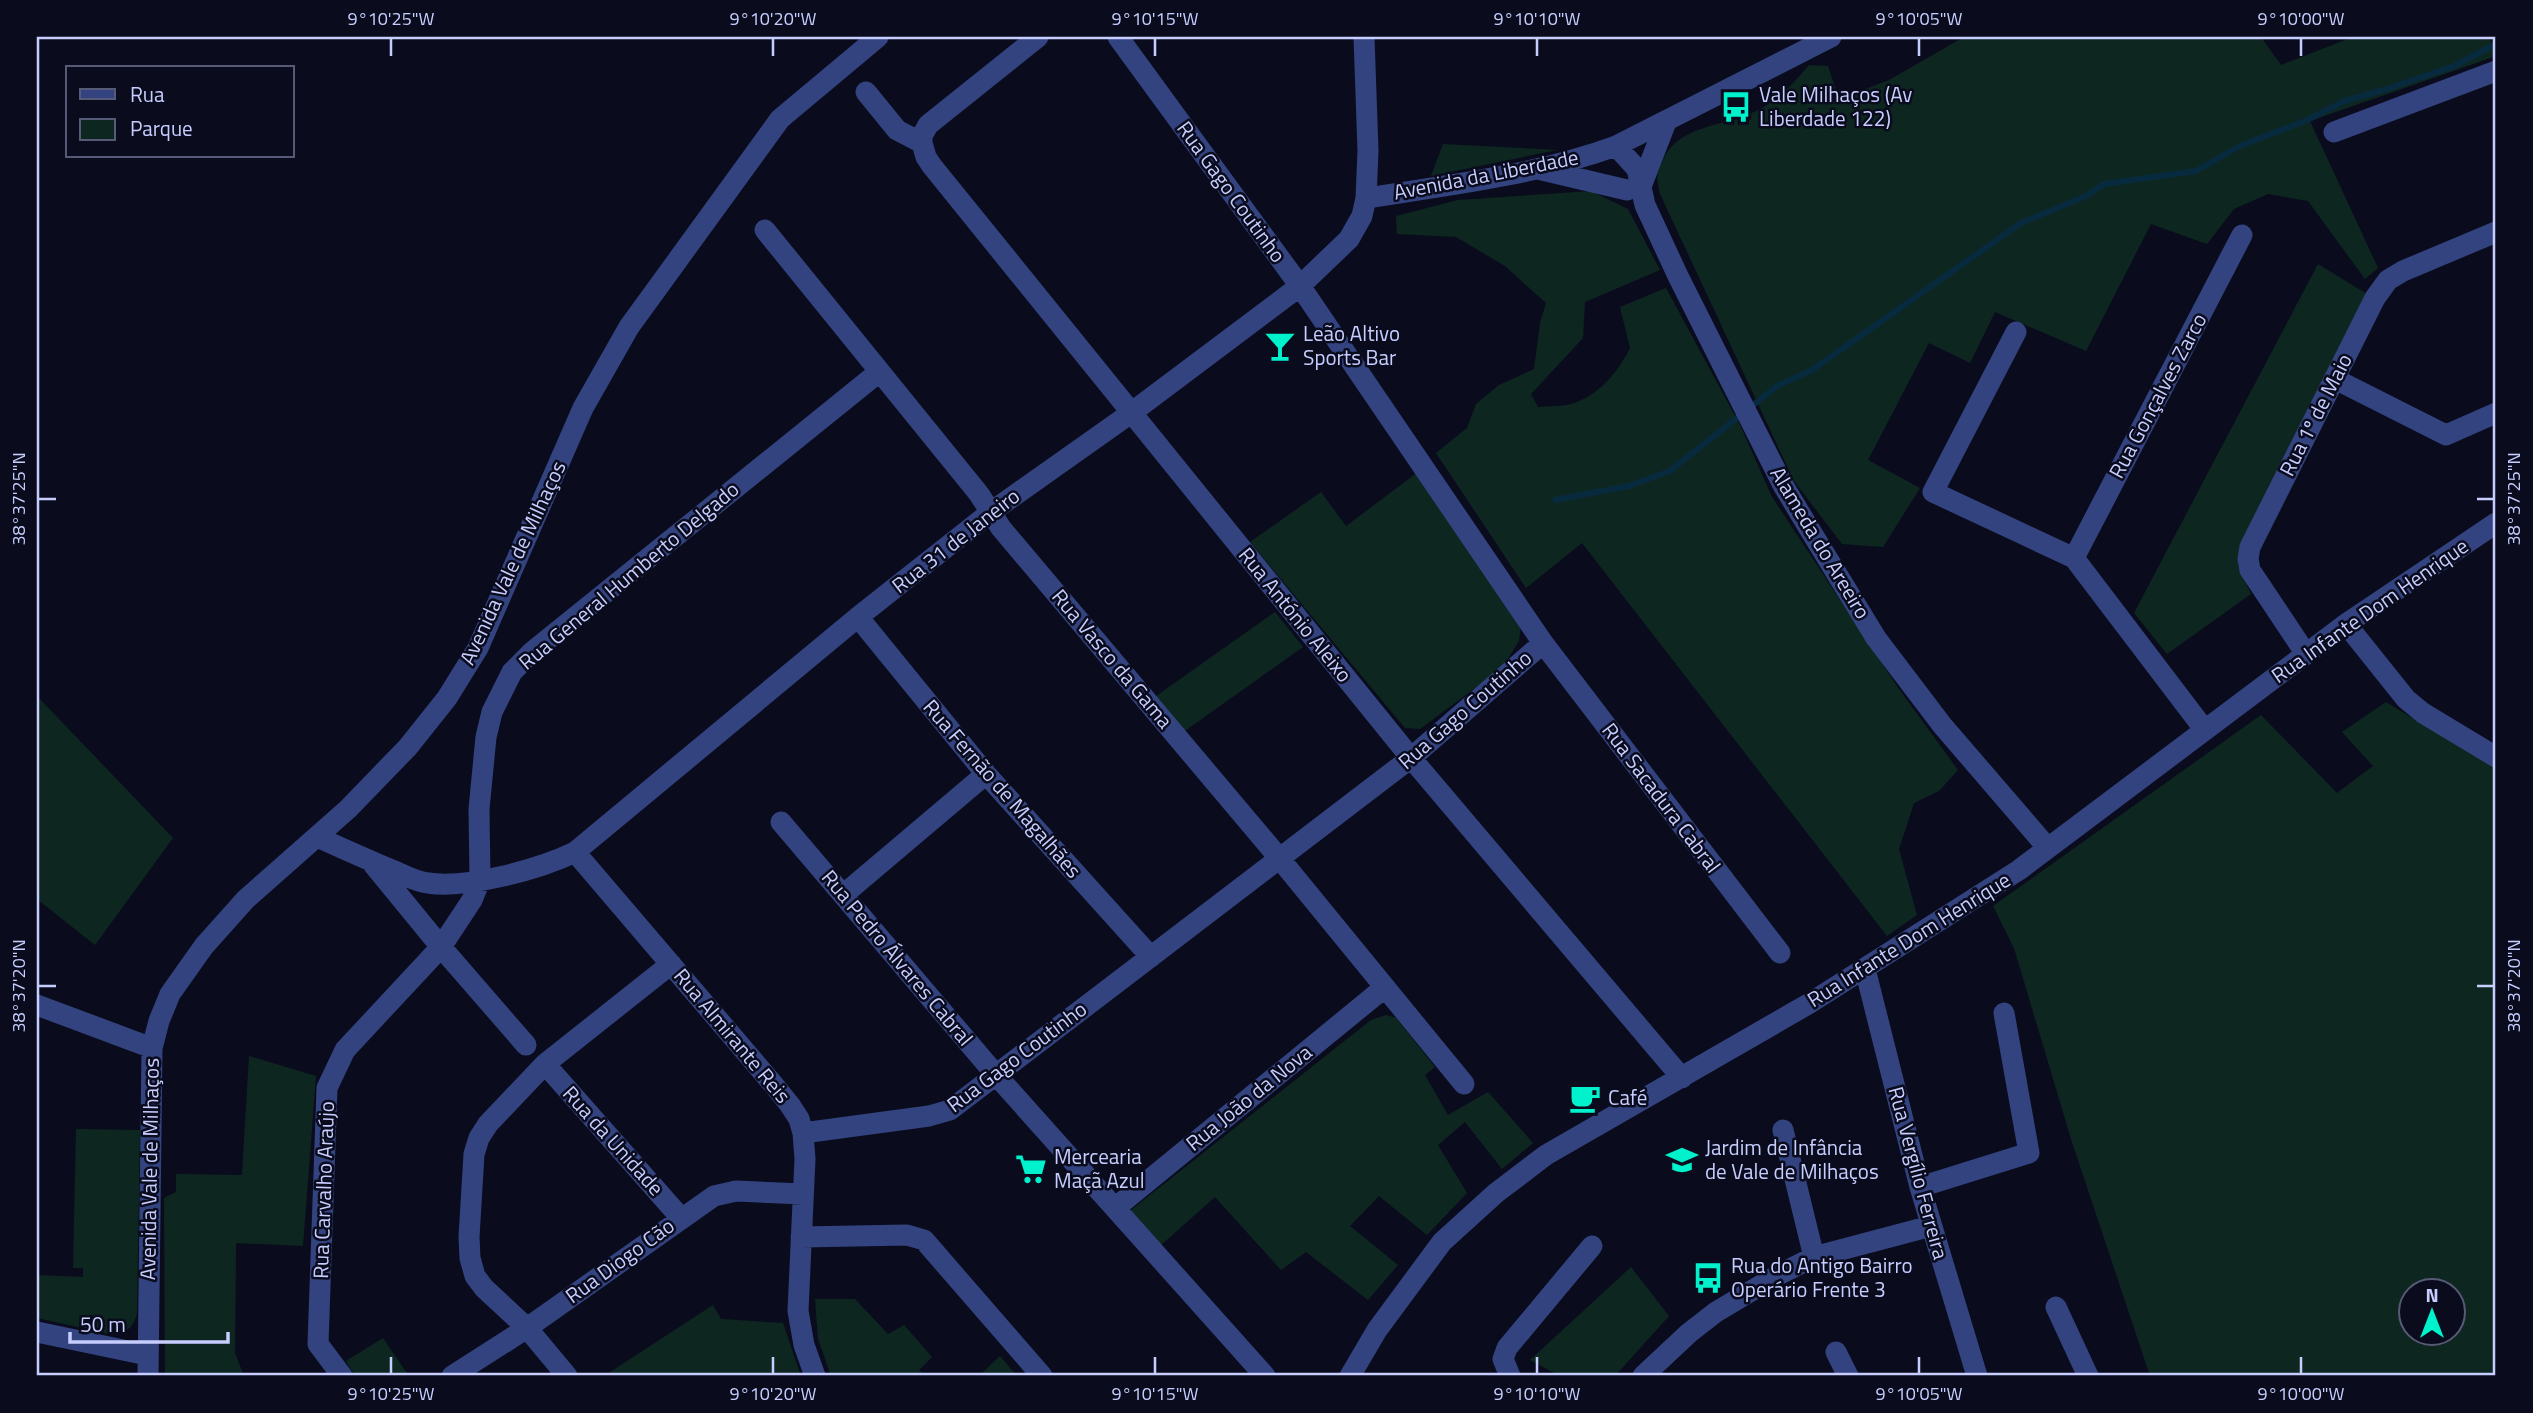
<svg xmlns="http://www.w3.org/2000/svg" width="2533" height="1413" font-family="'Titillium Web',sans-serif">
  <rect width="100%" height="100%" fill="#0a0c1d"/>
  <!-- green -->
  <path fill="#0d2720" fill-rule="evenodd" d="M 1964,37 L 2261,37 L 2281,65 L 2353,37 L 2488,37 L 2496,49 L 2496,56 L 2310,121 L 2378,268 L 2365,279 L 2308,201 L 2268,194 L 2234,209 L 2207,244 L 2151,224 L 2086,351 L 1995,312 L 1970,363 L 1929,343 L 1868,460 L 1920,488 L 1883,547 L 1842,544 L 1794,481 L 1660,194 C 1656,177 1656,175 1664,158 C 1679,126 1723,126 1752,113 C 1776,103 1793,84 1809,65 L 1828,66 L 1839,99 L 1889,80 Z
    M 1443,144 L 1557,150 L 1431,176 Z
    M 1591,191 L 1628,209 L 1660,270 L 1585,302 L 1583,338 L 1531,394 L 1538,407 C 1548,406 1561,407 1571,404 C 1599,396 1618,372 1630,348 L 1620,307 L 1666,288 L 1740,425 L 1772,497 L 1899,689 L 1958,770 L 1939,791 L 1914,803 L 1899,849 L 1917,915 L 1887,936 L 1582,543 L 1526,588 L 1436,453 L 1467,428 L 1476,404 L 1499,385 L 1534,369 L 1540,323 L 1546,303 L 1505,266 L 1456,237 L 1397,234 L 1396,216 L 1458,200 Z
    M 2318,264 L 2367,294 L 2240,550 L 2238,566 L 2251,594 L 2167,654 L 2134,613 Z
    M 1418,472 L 1521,623 L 1519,641 L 1502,668 L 1420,729 L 1405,728 L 1250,542 L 1321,492 L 1346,526 Z
    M 1275,612 L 1303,647 L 1182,733 L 1152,699 Z
    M 37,696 L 173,838 L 95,945 L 37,899 Z
    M 2386,702 L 2496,769 L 2496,1376 L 2150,1376 L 2071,1139 L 2014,948 L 1993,906 L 2261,715 L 2337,793 L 2373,766 L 2342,732 ZM 2410,1290 L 2452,1290 L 2452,1332 L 2410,1332 Z
    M 1386,1015 L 1396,1018 L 1435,1067 L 1425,1075 L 1448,1115 L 1488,1092 L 1533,1143 L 1502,1169 L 1465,1122 L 1438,1145 L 1467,1193 L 1427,1235 L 1379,1196 L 1350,1226 L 1398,1265 L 1368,1300 L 1306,1252 L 1281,1270 L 1215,1197 L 1160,1246 L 1132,1218 L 1131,1210 L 1371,1020 Z
    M 249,1056 L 316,1076 L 303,1246 L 236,1243 L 235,1353 L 244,1376 L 165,1376 L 164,1198 L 176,1192 L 176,1174 L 242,1175 Z
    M 76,1129 L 140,1130 L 137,1313 C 134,1326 127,1333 114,1335 L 37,1318 L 37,1275 L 83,1277 L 83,1268 L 73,1268 Z
    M 1631,1267 L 1669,1316 L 1615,1376 L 1560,1376 L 1530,1360 Z
    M 815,1299 L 855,1299 L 888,1334 L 904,1325 L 932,1357 L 919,1370 L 925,1376 L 831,1376 L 818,1339 Z
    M 713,1305 L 721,1319 L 783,1323 L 801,1376 L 604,1376 Z
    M 383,1338 L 409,1376 L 355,1376 L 346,1361 Z
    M 1000,1356 L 1017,1376 L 979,1376 Z"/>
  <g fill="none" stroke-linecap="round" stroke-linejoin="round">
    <!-- stream -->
    <path stroke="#082a3f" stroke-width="6" d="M 1555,500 L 1629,486 L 1670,471 L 1777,386 L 1812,370 L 2021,223 L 2086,196 L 2104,184 L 2196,171 L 2240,146 L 2305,121 L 2345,101 L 2387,89 L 2454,66 L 2496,44"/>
    <!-- minor -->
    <path stroke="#33437f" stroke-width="21" d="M 1118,37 L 1300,286 L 1543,643 L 1780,953
      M 866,92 L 897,130 L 922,143 L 926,157 L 932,166 L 1411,758 L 1682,1078
      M 2334,132 L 2496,71
      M 922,143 L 922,136 L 928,125 L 1038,37
      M 1616,146 L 1637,169 L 1645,205 L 1678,276 L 1783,485 L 1810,530 L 1876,638 L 1942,725 L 2047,847
      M 1542,170 L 1627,190
      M 1642,184 L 1666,122
      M 1366,198 C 1450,185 1536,175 1616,146 L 1831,37
      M 765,230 L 979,494 L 1001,528 L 1280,859 L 1464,1084
      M 2016,332 L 1933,492 L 2074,558 L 2204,729
      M 2335,379 L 2446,435 L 2496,413
      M 2074,558 L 2242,235
      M 858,617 L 986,774 L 1151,957
      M 2346,624 L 2406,699 L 2423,713 L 2496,757
      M 2306,654 L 2250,570 L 2248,559 L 2250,547 L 2375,298 L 2388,280 L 2403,271 L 2496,232
      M 781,822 L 996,1075 L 1265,1376
      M 317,837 C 344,849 370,861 397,872 C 406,876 417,882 428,883 C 467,889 540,869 575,852 L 858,617 L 991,512 L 1131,413 L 1300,286 L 1349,239 L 1362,216 L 1366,198 L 1368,151 L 1364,37
      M 575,852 L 773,1084 L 790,1105 L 799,1119 L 803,1133 L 805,1159 L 798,1311 L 804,1345 L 815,1376
      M 373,864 L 441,947 L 526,1045
      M 843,895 L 986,774
      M 1865,969 L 1920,1187 L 1977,1376
      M 37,1005 L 152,1048
      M 545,1064 L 681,1218
      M 1783,1130 L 1814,1257
      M 803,1133 L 929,1116 L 950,1110 L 1411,758 L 1543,643
      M 1920,1187 L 2029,1153 L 2004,1013
      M 1115,1208 L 1384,988
      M 801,1237 L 907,1235 L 924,1240 L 1042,1376
      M 2056,1307 L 2088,1376
      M 37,1332 L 147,1355
      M 1836,1352 L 1848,1376
      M 148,1376 L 152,1048 L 159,1021 L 170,994 L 204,946 L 246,899 L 348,809 L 408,747 L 447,698 L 478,648 L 583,408 L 629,327 L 780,119 L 878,37
      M 342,1376 L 318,1344 L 327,1088 L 345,1050 L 441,947 L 472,900 L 480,880 L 479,809 L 486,737 L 492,712 L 512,672 L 532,652 L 879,372
      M 452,1376 L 527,1328 L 714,1196 L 736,1191 L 803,1194
      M 567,1376 L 527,1328 L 484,1288 L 475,1276 L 470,1258 L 469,1237 L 474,1154 L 479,1138 L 488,1124 L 545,1064 L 671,964
      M 1350,1376 L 1377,1330 L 1442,1242 L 1496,1193 L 1546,1155 L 1810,1003 L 2019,870 L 2346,624 L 2496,523
      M 1510,1376 L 1503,1359 L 1507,1348 L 1592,1246
      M 1643,1376 L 1689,1333 L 1716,1312 L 1778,1275 L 1814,1257 L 1931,1226"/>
  </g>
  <!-- ticks -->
  <path fill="none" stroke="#c7ceff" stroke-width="2.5" d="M 391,38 L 391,56M 773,38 L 773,56M 1155,38 L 1155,56M 1537,38 L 1537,56M 1919,38 L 1919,56M 2301,38 L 2301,56M 38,499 L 56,499M 2477,499 L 2494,499M 38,986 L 56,986M 2477,986 L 2494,986M 391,1357 L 391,1374M 773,1357 L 773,1374M 1155,1357 L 1155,1374M 1537,1357 L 1537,1374M 1919,1357 L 1919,1374M 2301,1357 L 2301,1374"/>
  <!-- icons -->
  <defs>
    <symbol id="bus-bare" viewBox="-9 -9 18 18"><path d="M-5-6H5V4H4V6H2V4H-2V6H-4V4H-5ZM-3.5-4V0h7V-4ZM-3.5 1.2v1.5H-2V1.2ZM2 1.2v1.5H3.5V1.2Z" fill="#00f2cd" stroke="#0a0c1d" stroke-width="2.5" paint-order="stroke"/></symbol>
    <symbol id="bar-bare" viewBox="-9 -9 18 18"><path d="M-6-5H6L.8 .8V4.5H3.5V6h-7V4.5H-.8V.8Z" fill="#00f2cd" stroke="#0a0c1d" stroke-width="2.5" paint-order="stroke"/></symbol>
    <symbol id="cafe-bare" viewBox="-9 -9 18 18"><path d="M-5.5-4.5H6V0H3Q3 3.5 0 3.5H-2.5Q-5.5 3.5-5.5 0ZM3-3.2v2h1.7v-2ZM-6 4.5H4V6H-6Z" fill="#00f2cd" stroke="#0a0c1d" stroke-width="2.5" paint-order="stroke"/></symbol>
    <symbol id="school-bare" viewBox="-9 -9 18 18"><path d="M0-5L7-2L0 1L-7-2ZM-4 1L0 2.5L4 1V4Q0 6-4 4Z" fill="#00f2cd" stroke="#0a0c1d" stroke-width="2.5" paint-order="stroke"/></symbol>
    <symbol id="supermarket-bare" viewBox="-9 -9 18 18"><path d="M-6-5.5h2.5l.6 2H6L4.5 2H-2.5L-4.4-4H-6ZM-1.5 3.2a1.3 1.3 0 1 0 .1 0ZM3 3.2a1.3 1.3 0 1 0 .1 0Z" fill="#00f2cd" stroke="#0a0c1d" stroke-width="2.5" paint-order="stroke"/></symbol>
  </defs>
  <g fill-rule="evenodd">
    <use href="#bus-bare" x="1714" y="85" width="44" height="44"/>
    <use href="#bar-bare" x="1258" y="324" width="44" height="44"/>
    <use href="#cafe-bare" x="1563" y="1076" width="44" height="44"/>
    <use href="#school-bare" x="1660" y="1138" width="44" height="44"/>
    <use href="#supermarket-bare" x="1009" y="1147" width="44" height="44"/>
    <use href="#bus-bare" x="1686" y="1256" width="44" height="44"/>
  </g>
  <g text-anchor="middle" stroke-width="5" stroke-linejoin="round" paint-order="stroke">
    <!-- poi labels -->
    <g font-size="21" fill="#c7ceff" stroke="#0a0c1d" text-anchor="start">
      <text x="1759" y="102">Vale Milhaços (Av<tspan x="1759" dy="24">Liberdade 122)</tspan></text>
      <text x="1303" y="341">Leão Altivo<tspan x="1303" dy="24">Sports Bar</tspan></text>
      <text x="1608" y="1105">Café</text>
      <text x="1705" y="1155">Jardim de Infância<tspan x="1705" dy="24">de Vale de Milhaços</tspan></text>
      <text x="1054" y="1164">Mercearia<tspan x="1054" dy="24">Maçã Azul</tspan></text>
      <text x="1731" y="1273">Rua do Antigo Bairro<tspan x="1731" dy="24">Operário Frente 3</tspan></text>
    </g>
    <!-- street labels -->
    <g font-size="21" fill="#c7ceff" stroke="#0a0c1d">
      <text transform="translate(1486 175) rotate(-11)" y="7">Avenida da Liberdade</text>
      <text transform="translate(1231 192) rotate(54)" y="7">Rua Gago Coutinho</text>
      <text transform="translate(2158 396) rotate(-62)" y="7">Rua Gonçalves Zarco</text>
      <text transform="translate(2316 415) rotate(-63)" y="7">Rua 1º de Maio</text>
      <text transform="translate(956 541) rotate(-38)" y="7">Rua 31 de Janeiro</text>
      <text transform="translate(1820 543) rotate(59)" y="7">Alameda do Areeiro</text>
      <text transform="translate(513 563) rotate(-65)" y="7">Avenida Vale de Milhaços</text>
      <text transform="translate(629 576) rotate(-40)" y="7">Rua General Humberto Delgado</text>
      <text transform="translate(2370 611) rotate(-35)" y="7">Rua Infante Dom Henrique</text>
      <text transform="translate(1295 615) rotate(51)" y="7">Rua António Aleixo</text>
      <text transform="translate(1112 659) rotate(50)" y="7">Rua Vasco da Gama</text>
      <text transform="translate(1465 710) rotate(-41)" y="7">Rua Gago Coutinho</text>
      <text transform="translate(1002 789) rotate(49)" y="7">Rua Fernão de Magalhães</text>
      <text transform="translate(1661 798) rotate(53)" y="7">Rua Sacadura Cabral</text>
      <text transform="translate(1909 940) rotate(-32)" y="7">Rua Infante Dom Henrique</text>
      <text transform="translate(897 958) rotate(50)" y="7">Rua Pedro Álvares Cabral</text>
      <text transform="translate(732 1036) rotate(50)" y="7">Rua Almirante Reis</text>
      <text transform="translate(1017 1057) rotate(-37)" y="7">Rua Gago Coutinho</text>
      <text transform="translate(1249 1098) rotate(-39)" y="7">Rua João da Nova</text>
      <text transform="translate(613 1141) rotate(48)" y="7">Rua da Unidade</text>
      <text transform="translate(150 1169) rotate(-89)" y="7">Avenida Vale de Milhaços</text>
      <text transform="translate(1918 1173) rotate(75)" y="7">Rua Vergílio Ferreira</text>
      <text transform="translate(324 1190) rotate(-88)" y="7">Rua Carvalho Araújo</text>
      <text transform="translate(620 1261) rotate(-36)" y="7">Rua Diogo Cão</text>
    </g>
  </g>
  <!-- border -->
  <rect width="2533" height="1413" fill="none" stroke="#0a0c1d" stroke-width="77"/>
  <!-- legend -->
  <rect x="66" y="66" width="228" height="91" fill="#0a0c1d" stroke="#565a77" stroke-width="2"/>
  <rect x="80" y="89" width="35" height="10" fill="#33437f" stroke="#565a77" stroke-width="2"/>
  <text x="130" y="102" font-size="21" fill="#c7ceff">Rua</text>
  <rect x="80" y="119" width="35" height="21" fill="#0d2720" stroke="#565a77" stroke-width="2"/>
  <text x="130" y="136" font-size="21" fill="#c7ceff">Parque</text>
  <!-- north arrow -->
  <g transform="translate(2432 1312)"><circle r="33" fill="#0a0c1d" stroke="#565a77" stroke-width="2"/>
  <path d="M0-5L12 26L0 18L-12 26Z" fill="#00f2cd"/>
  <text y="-10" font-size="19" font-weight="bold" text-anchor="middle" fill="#c7ceff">N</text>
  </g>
  <!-- scale -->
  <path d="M70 1332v10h158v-10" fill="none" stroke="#c7ceff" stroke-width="3.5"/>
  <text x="80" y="1332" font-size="21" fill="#c7ceff" stroke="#0a0c1d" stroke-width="5" paint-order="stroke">50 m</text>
  <rect x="38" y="38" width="2456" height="1336" fill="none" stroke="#c7ceff" stroke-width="2.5"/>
  <g font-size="18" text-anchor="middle" fill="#c7ceff">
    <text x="391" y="25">9°10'25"W</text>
    <text x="773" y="25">9°10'20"W</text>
    <text x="1155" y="25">9°10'15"W</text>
    <text x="1537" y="25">9°10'10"W</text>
    <text x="1919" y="25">9°10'05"W</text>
    <text x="2301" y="25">9°10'00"W</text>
    <text transform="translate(19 499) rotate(-90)" y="6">38°37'25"N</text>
    <text transform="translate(2514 499) rotate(-90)" y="6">38°37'25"N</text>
    <text transform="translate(19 986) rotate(-90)" y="6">38°37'20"N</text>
    <text transform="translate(2514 986) rotate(-90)" y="6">38°37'20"N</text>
    <text x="391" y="1400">9°10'25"W</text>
    <text x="773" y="1400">9°10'20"W</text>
    <text x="1155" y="1400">9°10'15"W</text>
    <text x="1537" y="1400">9°10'10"W</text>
    <text x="1919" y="1400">9°10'05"W</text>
    <text x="2301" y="1400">9°10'00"W</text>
  </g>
</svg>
